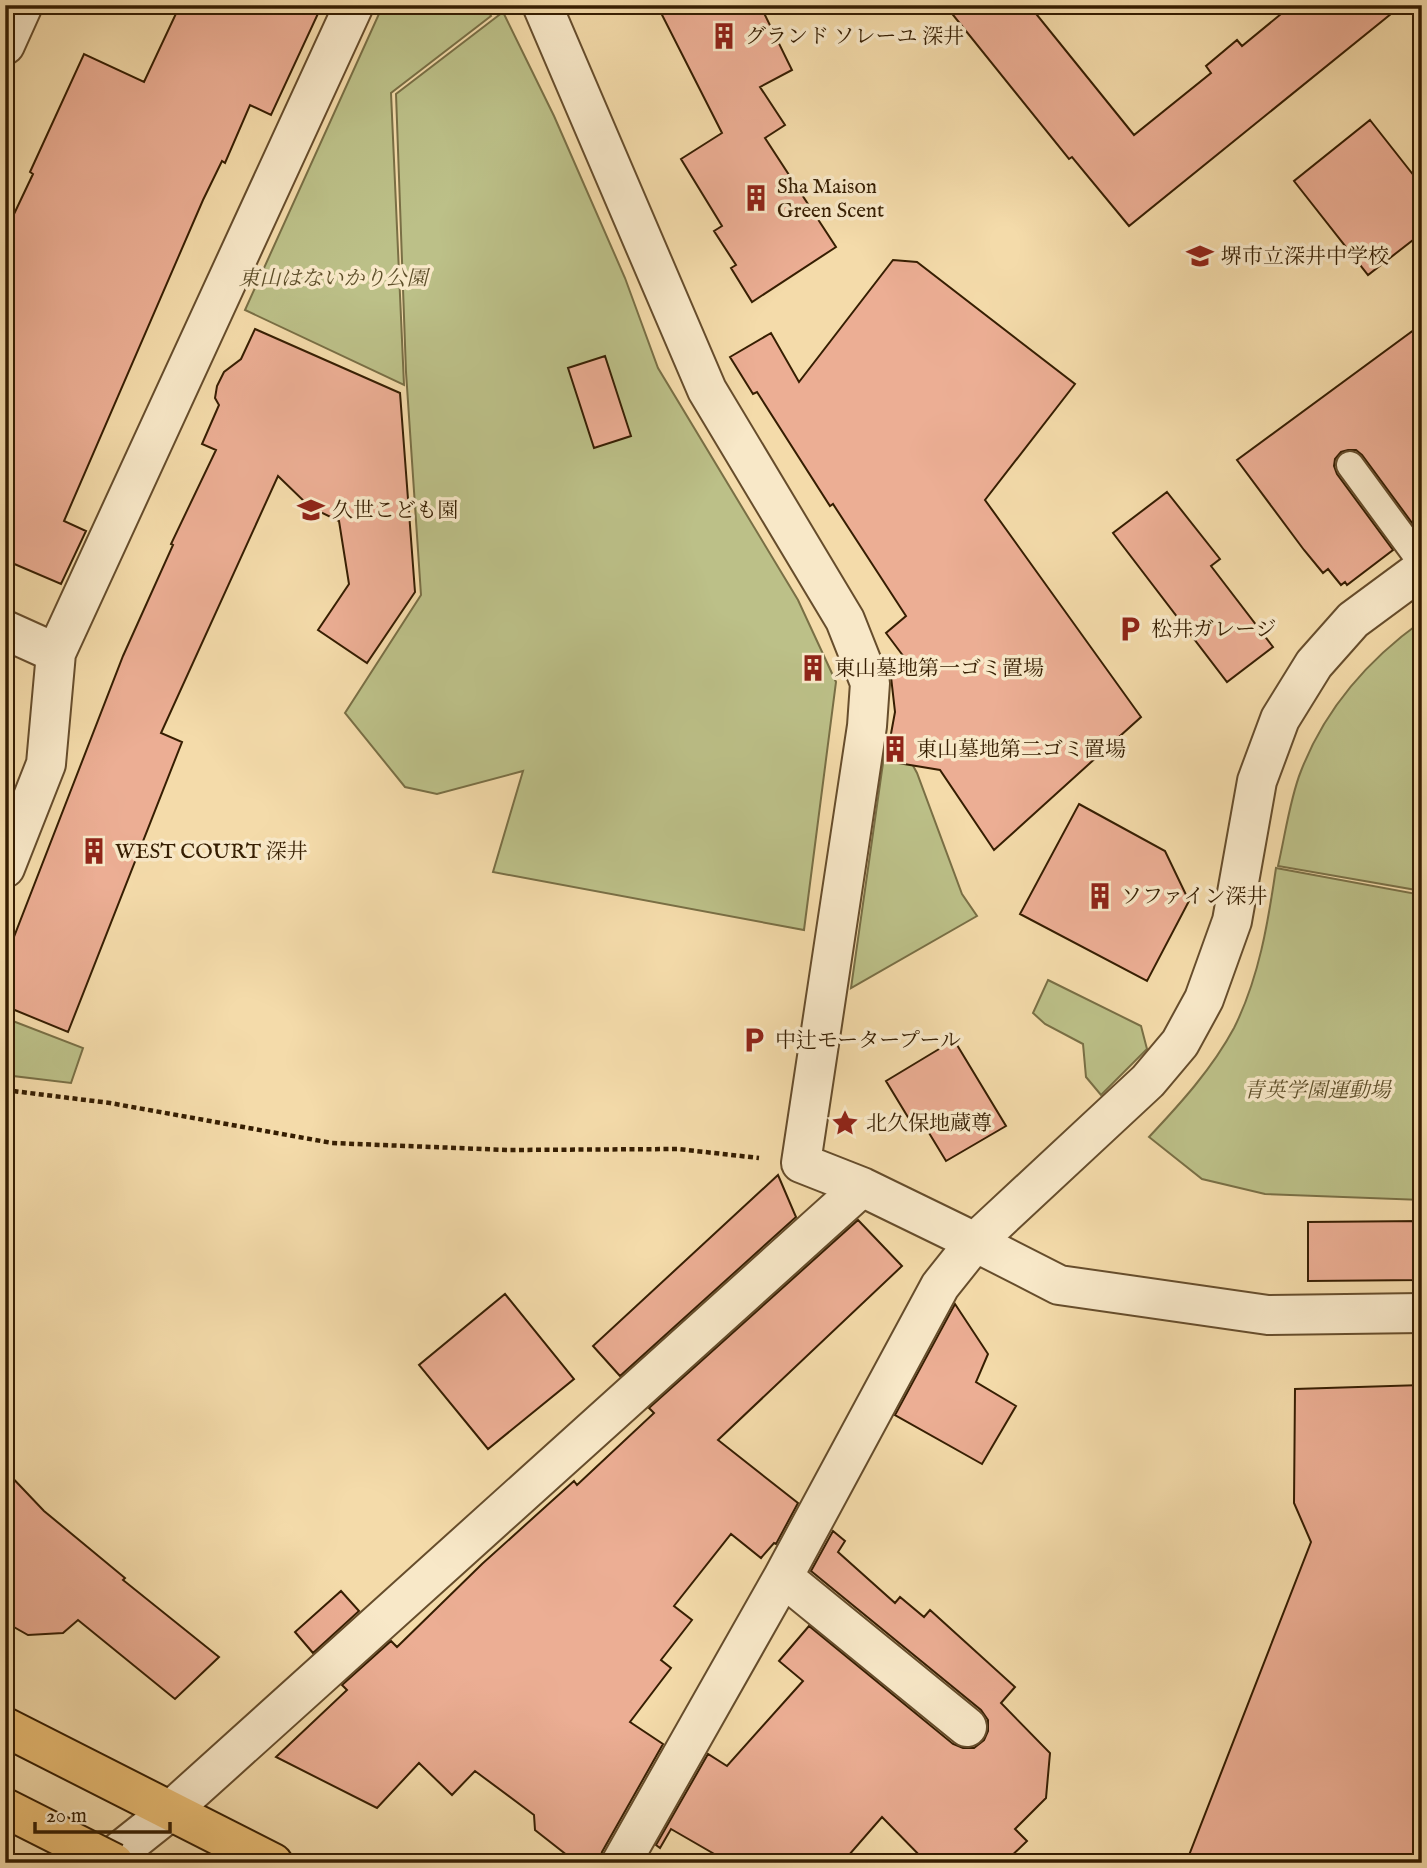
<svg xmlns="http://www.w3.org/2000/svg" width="1427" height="1868" font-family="'IM FELL English','Noto Serif JP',serif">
  <rect width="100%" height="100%" fill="#f4dbaa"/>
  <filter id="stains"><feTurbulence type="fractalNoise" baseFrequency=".00286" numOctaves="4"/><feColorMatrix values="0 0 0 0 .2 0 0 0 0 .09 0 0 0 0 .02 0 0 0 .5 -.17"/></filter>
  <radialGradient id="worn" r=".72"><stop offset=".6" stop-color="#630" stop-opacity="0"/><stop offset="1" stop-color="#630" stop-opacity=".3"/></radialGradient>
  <!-- green -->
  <path fill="#bcc088" stroke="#796f45" stroke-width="2" d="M 383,5 L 485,5 L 491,16 L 391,93 L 404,385 L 245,310 Z
    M 503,12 L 554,116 L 625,278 L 658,368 L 798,600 L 836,682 L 804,930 L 493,872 L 523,771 L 437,794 L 405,787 L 345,713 L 421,595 L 406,372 L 396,94 Z
    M 1422,621 L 1422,891 L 1278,866 C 1285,836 1290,798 1301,771 C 1325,709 1369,659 1422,621 Z
    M 887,735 L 897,736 L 917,773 L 962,894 L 977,916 L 851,988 Z
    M 1276,868 L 1422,895 L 1422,1200 L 1265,1194 L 1202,1179 L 1149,1137 C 1180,1104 1212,1069 1234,1028 C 1259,978 1268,923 1276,868 Z
    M 1048,980 L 1141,1026 L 1147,1049 L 1101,1095 L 1086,1077 L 1083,1044 L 1045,1024 L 1033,1013 Z
    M 5,1018 L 83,1048 L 71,1083 L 5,1075 Z"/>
  <!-- building -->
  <path fill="#ecae94" stroke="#361e02" stroke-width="2" d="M 180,5 L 322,5 L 271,115 L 250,105 L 225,163 L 222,161 L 203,200 L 64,521 L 86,531 L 61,584 L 5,560 L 5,233 L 33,174 L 30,172 L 84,54 L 144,82 Z
    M 657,5 L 760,5 L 792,70 L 760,87 L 785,125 L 765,138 L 836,247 L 752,302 L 731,268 L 736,265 L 714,231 L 722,226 L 681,159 L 722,133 Z
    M 945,5 L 1029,5 L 1134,135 L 1211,73 L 1206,66 L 1237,40 L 1242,46 L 1292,5 L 1402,5 L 1129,226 L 1072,157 L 1069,159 Z
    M 1370,120 L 1422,186 L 1422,233 L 1368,275 L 1294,181 Z
    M 893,260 L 917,262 L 1075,384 L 985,500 L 1141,717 L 994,850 L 940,770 L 886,761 L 895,712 L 890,668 L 904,657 L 886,633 L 906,616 L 833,504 L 830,506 L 757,392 L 753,394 L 730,357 L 771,333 L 799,382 Z
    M 1422,324 L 1422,528 L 1418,531 L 1362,455 L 1356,450 L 1348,450 L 1341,452 L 1335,459 L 1334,466 L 1337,474 L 1393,550 L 1347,585 L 1345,582 L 1341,585 L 1328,569 L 1323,573 L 1304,550 L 1237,460 Z
    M 255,329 L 400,393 L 415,592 L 367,663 L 318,630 L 349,584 L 339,521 L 310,507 L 278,476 L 161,733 L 182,742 L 68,1032 L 5,1006 L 5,960 L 123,656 L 173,545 L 171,544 L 216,450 L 202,444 L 219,405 L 215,398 L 217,386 L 224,372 L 241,359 Z
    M 605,356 L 631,436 L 594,448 L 568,368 Z
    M 1167,492 L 1220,559 L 1211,566 L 1273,647 L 1227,682 L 1113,533 Z
    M 1079,804 L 1165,851 L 1189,901 L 1147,981 L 1020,914 Z
    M 954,1040 L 1006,1126 L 946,1161 L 926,1128 L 917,1132 L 886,1081 Z
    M 778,1175 L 796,1217 L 620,1376 L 593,1346 Z
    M 858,1220 L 902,1266 L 718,1440 L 798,1503 L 776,1544 L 774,1543 L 761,1558 L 731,1534 L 674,1606 L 692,1620 L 661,1660 L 671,1668 L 630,1722 L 663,1744 L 602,1852 L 599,1863 L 577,1863 L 535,1830 L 534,1815 L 475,1771 L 452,1795 L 419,1763 L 377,1808 L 276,1757 L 347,1690 L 342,1685 L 391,1641 L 397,1647 L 482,1564 L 574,1481 L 577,1485 L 654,1413 L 649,1408 Z
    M 1422,1221 L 1422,1280 L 1308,1281 L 1308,1222 Z
    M 505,1294 L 574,1379 L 488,1449 L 419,1365 Z
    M 955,1304 L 988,1354 L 976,1382 L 1016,1406 L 982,1464 L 895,1415 Z
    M 1422,1385 L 1422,1863 L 1186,1863 L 1311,1542 L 1294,1503 L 1295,1389 Z
    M 5,1470 L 44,1511 L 125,1578 L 123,1580 L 219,1657 L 175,1699 L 78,1620 L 63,1633 L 28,1635 L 5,1622 Z
    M 833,1531 L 845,1541 L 838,1552 L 895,1603 L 900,1597 L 924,1617 L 930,1610 L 1015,1687 L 1001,1703 L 1050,1753 L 1046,1798 L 1015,1829 L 1027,1841 L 1004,1863 L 927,1863 L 882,1817 L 842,1863 L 730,1863 L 671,1829 L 660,1848 L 656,1845 L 708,1754 L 727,1766 L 803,1681 L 779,1661 L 809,1626 L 953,1744 L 963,1748 L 974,1748 L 984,1740 L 988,1731 L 988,1720 L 981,1710 L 811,1571 Z
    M 341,1591 L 359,1611 L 313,1653 L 295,1632 Z"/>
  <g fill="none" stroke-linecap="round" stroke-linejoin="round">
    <defs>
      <path id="service" d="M 1350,465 L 1422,563"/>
      <path id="minor" d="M 5,630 L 56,653
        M 5,868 L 46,764 L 56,653 L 354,5
        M 783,1577 L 967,1727
        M 621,1863 L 783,1577 L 940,1286 L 975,1242 L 1059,1285 L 1268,1315 L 1422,1313"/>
      <path id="tertiary" d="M 542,5 L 707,390 L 845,620 L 870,683 L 867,726 L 801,1163 L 862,1187 L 975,1242 L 1148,1081 L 1180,1043 L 1204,999 L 1232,921 L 1257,781 L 1280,719 L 1314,664 L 1353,620 L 1422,569
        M 5,45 L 23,5
        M 105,1863 L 169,1812 L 862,1187"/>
      <path id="primary" d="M 5,1727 L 273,1863"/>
    </defs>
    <!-- service casing -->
    <use href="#service" stroke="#664d2c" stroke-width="30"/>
    <!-- minor casing -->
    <use href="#minor" stroke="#664d2c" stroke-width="42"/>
    <!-- tertiary casing -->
    <use href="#tertiary" stroke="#664d2c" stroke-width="42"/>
    <!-- primary casing -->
    <use href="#primary" stroke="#361e02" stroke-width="42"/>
    <!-- path -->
    <path stroke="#361e02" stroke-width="4.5" stroke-dasharray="5 3.5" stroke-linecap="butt" d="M 5,1090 L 110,1103 L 332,1143 L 507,1150 L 678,1149 L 759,1158"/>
    <!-- service -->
    <use href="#service" stroke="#f8e8c8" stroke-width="26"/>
    <!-- minor -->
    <use href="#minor" stroke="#f8e8c8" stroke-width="38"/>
    <!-- tertiary -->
    <use href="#tertiary" stroke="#f8e8c8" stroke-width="38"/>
    <!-- primary -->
    <use href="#primary" stroke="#eabe75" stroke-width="38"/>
    <defs>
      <path id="motorway-bridge" d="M 5,1808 L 114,1863"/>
    </defs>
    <!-- motorway-bridge casing -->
    <use href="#motorway-bridge" stroke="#361e02" stroke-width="42" stroke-linecap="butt"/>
    <!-- motorway-bridge -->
    <use href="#motorway-bridge" stroke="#eabe75" stroke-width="38"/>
  </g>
  <!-- icons -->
  <defs>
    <symbol id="building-bare" viewBox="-9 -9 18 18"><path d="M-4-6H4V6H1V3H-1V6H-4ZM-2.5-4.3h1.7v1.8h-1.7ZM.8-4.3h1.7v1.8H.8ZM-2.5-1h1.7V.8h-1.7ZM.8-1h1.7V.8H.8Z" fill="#8f2418" stroke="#f8e8c8" stroke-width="2.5" paint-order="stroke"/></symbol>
    <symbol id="school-bare" viewBox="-9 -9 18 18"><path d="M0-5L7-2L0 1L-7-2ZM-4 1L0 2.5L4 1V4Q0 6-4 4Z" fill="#8f2418" stroke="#f8e8c8" stroke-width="2.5" paint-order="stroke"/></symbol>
    <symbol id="parking-bare" viewBox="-9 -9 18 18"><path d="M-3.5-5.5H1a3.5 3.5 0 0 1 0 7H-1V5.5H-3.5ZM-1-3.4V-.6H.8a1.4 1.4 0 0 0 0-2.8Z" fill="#8f2418" stroke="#f8e8c8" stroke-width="2.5" paint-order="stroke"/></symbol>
    <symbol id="sight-bare" viewBox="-9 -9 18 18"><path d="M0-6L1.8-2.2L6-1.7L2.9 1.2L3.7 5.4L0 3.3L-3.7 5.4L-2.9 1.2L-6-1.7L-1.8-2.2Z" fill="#8f2418" stroke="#f8e8c8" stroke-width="2.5" paint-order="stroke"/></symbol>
  </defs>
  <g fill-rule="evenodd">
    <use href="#building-bare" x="705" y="17" width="38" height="38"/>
    <use href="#building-bare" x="737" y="179" width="38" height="38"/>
    <use href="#school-bare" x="1181" y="237" width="38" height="38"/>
    <use href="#school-bare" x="292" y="491" width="38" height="38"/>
    <use href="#parking-bare" x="1111" y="610" width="38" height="38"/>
    <use href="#building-bare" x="794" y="649" width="38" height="38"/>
    <use href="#building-bare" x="876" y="730" width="38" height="38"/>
    <use href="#building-bare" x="75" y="832" width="38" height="38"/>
    <use href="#building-bare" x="1081" y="877" width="38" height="38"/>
    <use href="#parking-bare" x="735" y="1021" width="38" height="38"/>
    <use href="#sight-bare" x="826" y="1104" width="38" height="38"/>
  </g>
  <g text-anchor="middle" stroke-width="7" stroke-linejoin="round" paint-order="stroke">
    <!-- poi labels -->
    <g font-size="21" fill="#361e02" stroke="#f8e8c8" text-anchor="start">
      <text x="745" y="43">グランド ソレーユ 深井</text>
      <text x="777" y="193">Sha Maison<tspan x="777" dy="24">Green Scent</tspan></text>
      <text x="1221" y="263">堺市立深井中学校</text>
      <text x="332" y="517">久世こども園</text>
      <text x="1151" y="636">松井ガレージ</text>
      <text x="834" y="675">東山墓地第一ゴミ置場</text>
      <text x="916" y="756">東山墓地第二ゴミ置場</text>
      <text x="115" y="858">WEST COURT 深井</text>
      <text x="1121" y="903">ソファイン深井</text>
      <text x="775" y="1047">中辻モータープール</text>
      <text x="866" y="1130">北久保地蔵尊</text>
    </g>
    <!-- park labels -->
    <g font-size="21" font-style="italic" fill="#5e4f2a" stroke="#f8e8c8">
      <text x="333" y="285">東山はないかり公園</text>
      <text x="1317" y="1097">青英学園運動場</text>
    </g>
  </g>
  <!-- margin -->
  <rect width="1427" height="1868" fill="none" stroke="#f4dbaa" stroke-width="28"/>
  <rect x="7" y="7" width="1413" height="1854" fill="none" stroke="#361e02" stroke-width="3.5"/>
  <rect x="14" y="14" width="1399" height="1840" fill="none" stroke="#361e02" stroke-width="2"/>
  <!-- scale -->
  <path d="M35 1822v10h135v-10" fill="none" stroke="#361e02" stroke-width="3.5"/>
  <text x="46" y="1822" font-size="21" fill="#361e02" stroke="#f8e8c8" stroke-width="5" paint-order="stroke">20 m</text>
  <rect width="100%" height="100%" filter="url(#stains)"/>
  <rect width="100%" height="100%" fill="url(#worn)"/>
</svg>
